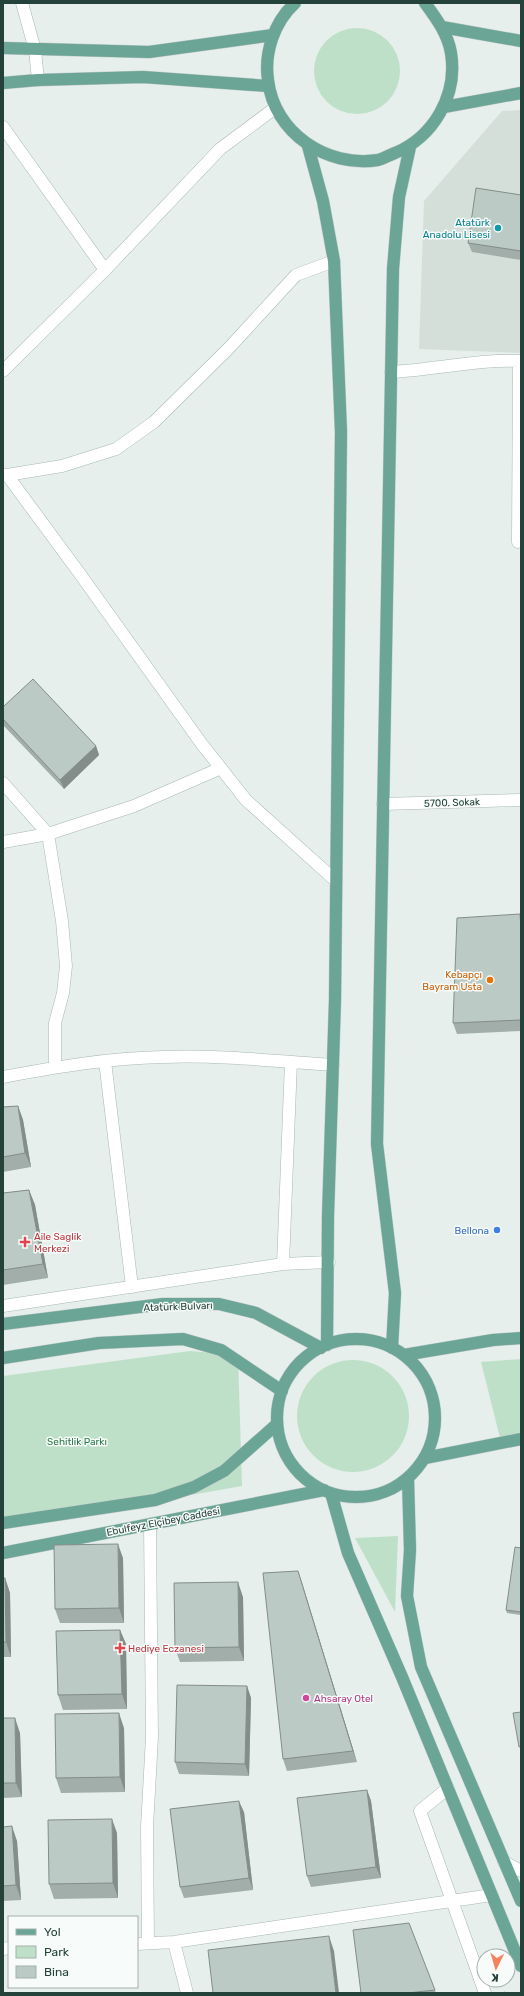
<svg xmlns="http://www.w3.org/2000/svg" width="524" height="1996" font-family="Rubik,sans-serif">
  <rect width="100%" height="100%" fill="#e6efeb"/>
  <!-- built -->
  <path fill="#d4dfda" d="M 521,110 L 521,353 L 419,349 L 424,201 L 502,111 Z"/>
  <!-- green -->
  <path fill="#bfe0c8" d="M314 71a43 43 0 1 1 86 0a43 43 0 1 1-86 0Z
    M 190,1351 L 238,1355 L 242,1486 L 3,1528 L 3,1376 Z
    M 521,1359 L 521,1432 L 500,1438 L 481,1362 Z
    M297 1416a56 56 0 1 1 112 0a56 56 0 1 1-112 0Z
    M 398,1536 L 395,1612 L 355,1538 Z"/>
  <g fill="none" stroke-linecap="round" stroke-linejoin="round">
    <defs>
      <path id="minor" d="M 22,3 L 35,50 L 38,80
        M 3,127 L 105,270
        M 3,371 L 105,270 L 220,149 L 275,108
        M 391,372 C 434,370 478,359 521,361
        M 3,475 L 7,475 L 80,574 L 201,743 L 246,800 L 336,881
        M 7,475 L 62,466 L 116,449 L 154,422 L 228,349 L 296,275 L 334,261
        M 518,542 L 519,361
        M 3,783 L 48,834 L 62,921 L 66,966 L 63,993 L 55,1023 L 55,1067
        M 383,804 L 521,800
        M 3,842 L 48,834 L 134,806 L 221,768
        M 105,1061 L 132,1287
        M 3,1077 C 56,1067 109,1058 163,1057 C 219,1055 276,1061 333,1065
        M 283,1264 L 291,1062
        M 3,1306 L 283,1264 L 329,1262
        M 448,1788 L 420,1811 L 485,1993
        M 504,1862 L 521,1871
        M 174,1942 L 187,1993
        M 148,1943 L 147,1827 L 152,1737 L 150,1524
        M 137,1944 L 174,1942 L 492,1895
        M 3,1949 L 9,1948"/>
      <path id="major" d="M 295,3 C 274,22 264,53 268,80 C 274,133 327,168 378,160 C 383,159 389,155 395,153 C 433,137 458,96 451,53 C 448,34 436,18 425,3
        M 442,27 L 521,41
        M 3,48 L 149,52 L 273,35
        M 3,83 L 38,80 L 143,77 L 268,86
        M 444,107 L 521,93
        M 308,146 L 323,201 L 334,261 L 341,432 L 335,1000 L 328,1216 L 327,1345
        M 3,1324 L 163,1304 L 219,1304 L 256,1313 L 321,1348
        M277 1418a79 79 0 1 1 158 0a79 79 0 1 1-158 0Z
        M 392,1348 L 395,1293 L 377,1144 L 393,269 L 399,197 L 410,147
        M 404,1355 L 493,1340 L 521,1338
        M 3,1358 L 99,1343 L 183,1339 L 221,1350 L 282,1391
        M 425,1458 L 521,1439
        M 408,1478 L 410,1550 L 407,1596 L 421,1667 L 521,1901
        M 331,1493 L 348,1553 L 402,1677 L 521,1966
        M 3,1523 L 155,1500 L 194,1487 L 224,1471 L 277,1424
        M 3,1553 L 324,1490"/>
    </defs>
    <!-- minor casing -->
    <use href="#minor" stroke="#a8b8b2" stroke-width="13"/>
    <!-- major casing -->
    <use href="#major" stroke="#c2cac8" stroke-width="13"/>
    <!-- path -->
    <path stroke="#86b3a5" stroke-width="2.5" stroke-dasharray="2 3" stroke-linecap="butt" d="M 504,1993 L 506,1993"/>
    <!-- minor -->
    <use href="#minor" stroke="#fff" stroke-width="12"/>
    <!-- major -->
    <use href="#major" stroke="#6aa596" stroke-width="12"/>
  </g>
  <!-- wall -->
  <path fill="#a1aea9" d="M 521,195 L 521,260 L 472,252 L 468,243 Z
    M 3,707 L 96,746 L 99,755 L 64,789 L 3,725 Z
    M 520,914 L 521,918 L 521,1031 L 457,1034 L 453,1023 Z
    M 18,1106 L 23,1120 L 31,1167 L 3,1172 L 3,1107 Z
    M 29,1190 L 35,1205 L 48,1278 L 3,1285 L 3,1193 Z
    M 521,1548 L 521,1615 L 507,1613 L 506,1610 Z
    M 123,1558 L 124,1623 L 60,1623 L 55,1609 Z
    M 298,1571 L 302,1583 L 357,1762 L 287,1771 L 283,1759 Z
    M 3,1578 L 5,1578 L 10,1593 L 11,1657 L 3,1657 Z
    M 243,1597 L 244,1661 L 180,1662 L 175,1648 Z
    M 120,1630 L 126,1644 L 127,1709 L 63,1710 L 58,1695 Z
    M 247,1686 L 251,1698 L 249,1776 L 179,1774 L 175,1762 Z
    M 3,1718 L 20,1733 L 22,1797 L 3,1798 Z
    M 124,1728 L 125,1792 L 61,1793 L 56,1778 Z
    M 367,1790 L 371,1801 L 381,1878 L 311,1887 L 307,1876 Z
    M 244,1812 L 253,1890 L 184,1898 L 180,1887 Z
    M 3,1827 L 17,1841 L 21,1900 L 3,1901 Z
    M 117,1833 L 118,1898 L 54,1899 L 49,1884 Z
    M 409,1923 L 436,1993 L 361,1993 Z"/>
  <!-- shaded-wall -->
  <path fill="#838d89" d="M 96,746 L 99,755 L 64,789 L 60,780 Z
    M 18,1106 L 23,1120 L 31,1167 L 25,1153 Z
    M 29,1190 L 35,1205 L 48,1278 L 43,1264 Z
    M 118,1544 L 123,1558 L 124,1623 L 119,1608 Z
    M 298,1571 L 302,1583 L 357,1762 L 353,1751 Z
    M 5,1578 L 10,1593 L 11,1657 L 6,1642 Z
    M 238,1582 L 243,1597 L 244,1661 L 239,1647 Z
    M 120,1630 L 126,1644 L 127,1709 L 122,1694 Z
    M 247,1686 L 251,1698 L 249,1776 L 245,1764 Z
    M 119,1713 L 124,1728 L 125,1792 L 120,1777 Z
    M 15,1718 L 20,1733 L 22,1797 L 16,1783 Z
    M 367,1790 L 371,1801 L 381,1878 L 376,1867 Z
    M 239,1801 L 244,1812 L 253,1890 L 249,1878 Z
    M 112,1819 L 117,1833 L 118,1898 L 113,1883 Z
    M 12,1826 L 17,1841 L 21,1900 L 16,1885 Z
    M 329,1936 L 334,1951 L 339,1993 L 336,1993 Z"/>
  <!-- building -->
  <path fill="#bbcac4" stroke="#838d89" d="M 476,188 L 521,195 L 521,251 L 468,243 Z
    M 33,679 L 96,746 L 60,780 L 3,719 L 3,707 Z
    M 520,914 L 521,929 L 521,1020 L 453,1023 L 457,918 Z
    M 18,1106 L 25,1153 L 3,1157 L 3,1107 Z
    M 29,1190 L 43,1264 L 3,1270 L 3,1193 Z
    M 118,1544 L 119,1608 L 55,1609 L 54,1545 Z
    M 515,1547 L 521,1548 L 521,1612 L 506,1610 Z
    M 298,1571 L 353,1751 L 283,1759 L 263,1573 Z
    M 3,1578 L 5,1578 L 6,1642 L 3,1642 Z
    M 238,1582 L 239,1647 L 175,1648 L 174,1583 Z
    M 120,1630 L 122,1694 L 58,1695 L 56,1631 Z
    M 177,1685 L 247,1686 L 245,1764 L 175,1762 Z
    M 521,1712 L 521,1747 L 519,1747 L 513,1713 Z
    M 119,1713 L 120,1777 L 56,1778 L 55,1714 Z
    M 3,1718 L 15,1718 L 16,1783 L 3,1783 Z
    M 367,1790 L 376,1867 L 307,1876 L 297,1798 Z
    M 239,1801 L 249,1878 L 180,1887 L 170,1809 Z
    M 112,1819 L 113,1883 L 49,1884 L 48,1820 Z
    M 12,1826 L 16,1885 L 3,1886 L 3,1827 Z
    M 409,1923 L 435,1990 L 407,1993 L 361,1993 L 353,1930 Z
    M 329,1936 L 336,1993 L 213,1993 L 208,1950 Z"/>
  <!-- markers -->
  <circle fill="#0f9aa8" stroke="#f7fbf9" stroke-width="1.5" cx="498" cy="228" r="4"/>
  <circle fill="#e8710a" stroke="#f7fbf9" stroke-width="1.5" cx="490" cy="980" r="4"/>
  <circle fill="#3f7fe0" stroke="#f7fbf9" stroke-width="1.5" cx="497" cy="1230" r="4"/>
  <g fill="#e0444e" stroke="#f7fbf9" stroke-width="1.5">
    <path d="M23 1236h4v4h4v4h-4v4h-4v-4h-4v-4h4z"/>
    <path d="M118 1642h4v4h4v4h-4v4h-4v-4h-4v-4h4z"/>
  </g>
  <circle fill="#d1479c" stroke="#f7fbf9" stroke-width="1.5" cx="306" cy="1698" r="4"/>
  <g text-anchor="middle" stroke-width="3" stroke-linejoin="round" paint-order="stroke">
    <!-- culture labels -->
    <g font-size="10" fill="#0d838f" stroke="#f7fbf9" text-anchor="end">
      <text x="490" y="226">Atatürk<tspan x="490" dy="12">Anadolu Lisesi</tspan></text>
    </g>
    <!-- street labels -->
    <g font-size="10" fill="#24423a" stroke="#f7fbf9">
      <text transform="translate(452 802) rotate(-2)" y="4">5700. Sokak</text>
      <text transform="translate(178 1306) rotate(-2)" y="4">Atatürk Bulvarı</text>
      <text transform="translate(163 1521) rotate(-11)" y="4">Ebulfeyz Elçibey Caddesi</text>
    </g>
    <!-- food labels -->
    <g font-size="10" fill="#c56008" stroke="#f7fbf9" text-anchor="end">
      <text x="482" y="978">Kebapçı<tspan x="482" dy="12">Bayram Usta</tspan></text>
    </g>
    <!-- shop labels -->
    <g font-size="10" fill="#366cbe" stroke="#f7fbf9" text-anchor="end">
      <text x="489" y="1234">Bellona</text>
    </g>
    <!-- health labels -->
    <g font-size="10" fill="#be3a42" stroke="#f7fbf9" text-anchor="start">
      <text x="34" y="1240">Aile Saglik<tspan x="34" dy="12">Merkezi</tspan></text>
      <text x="128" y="1652">Hediye Eczanesi</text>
    </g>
    <!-- park labels -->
    <g font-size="10" fill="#2d7a4b" stroke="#f7fbf9">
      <text x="77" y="1445">Sehitlik Parkı</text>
    </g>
    <!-- hotel labels -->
    <g font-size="10" fill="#b23c85" stroke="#f7fbf9" text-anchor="start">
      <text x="314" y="1702">Ahsaray Otel</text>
    </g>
  </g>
  <!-- border -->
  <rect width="524" height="1996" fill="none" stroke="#24423a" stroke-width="8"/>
  <!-- legend -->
  <rect x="8" y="1916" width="130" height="72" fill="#f7fbf9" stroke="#a3b1ad"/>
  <rect x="16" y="1929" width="20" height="6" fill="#6aa596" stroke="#a3b1ad"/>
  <text x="44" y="1936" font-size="12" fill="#24423a">Yol</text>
  <rect x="16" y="1946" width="20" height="12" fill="#bfe0c8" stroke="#a3b1ad"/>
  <text x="44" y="1956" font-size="12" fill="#24423a">Park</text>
  <rect x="16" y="1966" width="20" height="12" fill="#bbcac4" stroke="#a3b1ad"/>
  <text x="44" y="1976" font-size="12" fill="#24423a">Bina</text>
  <!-- north arrow -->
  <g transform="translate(496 1968) rotate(185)"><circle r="19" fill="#f7fbf9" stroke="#a3b1ad"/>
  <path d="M0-3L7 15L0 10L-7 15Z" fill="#f4845f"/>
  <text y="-6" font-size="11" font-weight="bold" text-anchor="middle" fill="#24423a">K</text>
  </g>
</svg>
